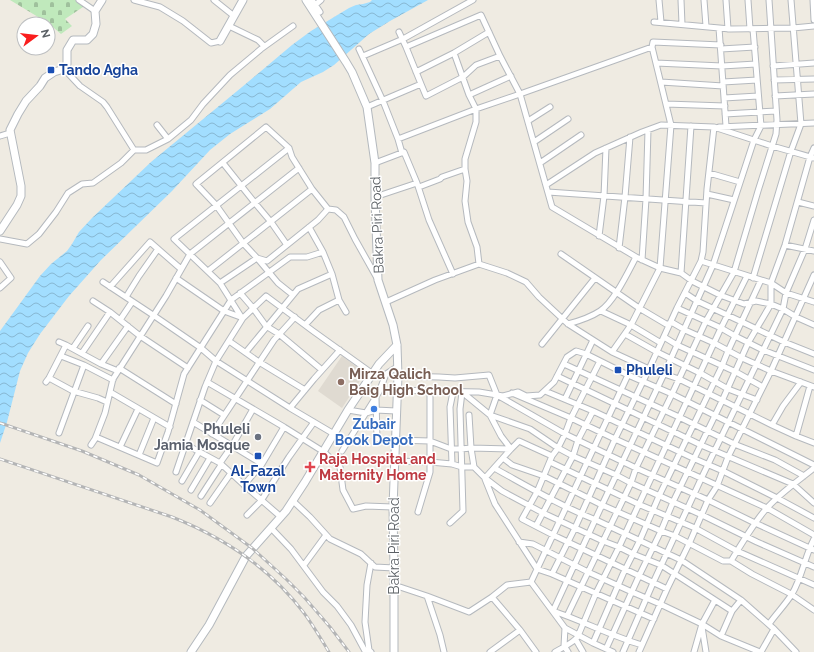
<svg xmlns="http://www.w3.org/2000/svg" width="814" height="652" font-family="Raleway,sans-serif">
  <defs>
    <pattern id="cemetery-stones" width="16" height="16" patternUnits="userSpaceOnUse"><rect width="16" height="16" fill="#c0e9bc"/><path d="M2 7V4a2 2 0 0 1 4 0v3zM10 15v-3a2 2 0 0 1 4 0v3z" fill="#9fc09c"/></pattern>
    <pattern id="water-waves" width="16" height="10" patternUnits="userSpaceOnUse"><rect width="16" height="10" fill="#a2deff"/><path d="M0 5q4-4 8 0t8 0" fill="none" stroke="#87b7d2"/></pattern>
  </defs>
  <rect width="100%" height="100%" fill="#efebe2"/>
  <!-- education -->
  <path fill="#dfdad1" d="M 342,356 L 365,373 L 342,408 L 318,391 Z"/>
  <!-- cemetery -->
  <path fill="url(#cemetery-stones)" d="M 10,0 L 79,0 L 86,5 L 65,19 L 72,26 L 61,34 L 48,23 Z"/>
  <!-- water -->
  <path fill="url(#water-waves)" d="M 372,0 L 428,0 L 390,21 L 369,34 L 334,65 L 323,72 L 301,82 L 270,109 L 230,134 L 210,150 L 172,191 L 101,260 L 69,296 L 40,334 L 28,353 L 20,371 L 7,422 L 0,443 L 0,331 L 40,276 L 51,264 L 67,251 L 72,244 L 79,232 L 92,218 L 151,162 L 242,87 L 292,45 L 311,31 L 349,8 L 356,5 L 363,4 L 370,2 Z"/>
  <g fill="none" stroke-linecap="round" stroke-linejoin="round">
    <defs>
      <path id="street" d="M 79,0 L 95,11
        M 134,0 L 160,7 L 183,21 L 211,43 L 220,41
        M 214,0 L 234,16
        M 312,0 L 320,12
        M 659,0 L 661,22
        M 681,0 L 682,24
        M 704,0 L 706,26
        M 726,0 L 728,29
        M 748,0 L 750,29
        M 813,0 L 814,20
        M 315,5 L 321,0
        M 654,22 L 730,29 L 793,28 L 814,26
        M 229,26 L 258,40 L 264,46
        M 719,28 L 726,126
        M 406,47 L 421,84
        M 652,47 L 653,42 L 721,45
        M 359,49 L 383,101 L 398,139 L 476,109 L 476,122 L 465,159 L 465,169 L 467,181 L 465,201 L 468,222 L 477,247 L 479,264 L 435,280 L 386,302
        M 721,49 L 755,47
        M 454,53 L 469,95 L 476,109 L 520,94 L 552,207 L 636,257 C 628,272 614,302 600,311 C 591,317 579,321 568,324
        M 363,56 L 403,39 L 473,0
        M 500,56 L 520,94 L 652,47 L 671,125 L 660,268 L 631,325 L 612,352
        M 656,63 L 722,66 L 756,64
        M 773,66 L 814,63
        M 64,69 L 80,86 L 103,102 L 107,107 L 134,150 L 146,150 L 168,139 L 191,120 L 203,104 L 230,75 L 261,49 L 293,26
        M 416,72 L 454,53 L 489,32
        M 774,80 L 814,79
        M 661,82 L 723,86
        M 723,82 L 757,80
        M 469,95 L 511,76
        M 775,96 L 814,94
        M 724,98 L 758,96
        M 666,104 L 725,106
        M 367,107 L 421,84 L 426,96 L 463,77 L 476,65 L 500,56 L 481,15 L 406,47 L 399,32
        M 725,114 L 776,111
        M 528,121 L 550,107
        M 157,125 L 168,139
        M 714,127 L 772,146 L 814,158
        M 719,127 L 814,123
        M 0,136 L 10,133
        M 398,139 L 402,153
        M 534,142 L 568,119
        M 289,148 L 174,239 L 220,283 L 257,258 L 267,261 L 318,220 L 328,209
        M 223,163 L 255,203 L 271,222 L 287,245
        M 375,163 L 404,152 L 417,183 L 429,220 L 453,274
        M 540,163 L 581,135
        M 709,173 L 740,182
        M 546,185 L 595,153 L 642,132 L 661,125 L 714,127 L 707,189 L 703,252 L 701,261 L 677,308 L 649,369 L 615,439 L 575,528 L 552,574
        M 419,187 L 440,179 L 442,177 L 465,169
        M 548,192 L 706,203
        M 707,194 L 734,200
        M 375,197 L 417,183
        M 798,202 L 814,206
        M 309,227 L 323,252 L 332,274 L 339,300 L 346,312
        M 599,236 L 604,196 L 606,148
        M 0,239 L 27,244 L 39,234 L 56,212 L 68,193 L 82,184 L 93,183 L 121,163 L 134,150
        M 785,245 L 814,251
        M 619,248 L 625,197 L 630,137
        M 561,254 L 639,308 L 666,324 L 673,323 L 685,330 L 714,343 L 742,358 L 771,371 L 814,387
        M 636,257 L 660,268 L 681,273 L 692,281 L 720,295 L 744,304 L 756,301 L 771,304 L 783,309 L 796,317 L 814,325
        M 642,260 L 646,199 L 648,130
        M 701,261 L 771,283 L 786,293 L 814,302
        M 0,262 L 11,278 L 0,288
        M 479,264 L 507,273 L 526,282 L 539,297 L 568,324 L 612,352 L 649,369 L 679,379 L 772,425 L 796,436 L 814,443
        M 208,271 L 312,189
        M 681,273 L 691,126
        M 176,278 L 224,311 L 243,318
        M 753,278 L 791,151 L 801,124 L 791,0
        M 103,282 L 153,315 L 201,348 L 216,361 L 290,408
        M 220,283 L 242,318
        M 110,287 L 150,242 L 158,249
        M 240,293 L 253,308 L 266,326 L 279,334 L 322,370
        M 685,293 L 697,301 L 742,322 L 784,342 L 814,354
        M 293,295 L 278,283 L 257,258 L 243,243 L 216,205 L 196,184 L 266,127 L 289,148 L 292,157 L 312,189 L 328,209 L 336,210 L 344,217 L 355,239 L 377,278
        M 126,297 L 139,276 L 158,249 L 181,269
        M 93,301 L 110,312 L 140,336 L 188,368
        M 677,308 L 721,328 L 735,336 L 763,350 L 814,370
        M 601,311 L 631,325 L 661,343
        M 120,320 L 132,302
        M 305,325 L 319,310 L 339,300
        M 625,334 L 657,352 L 700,373 L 728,389 L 757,400
        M 664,337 L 677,345 L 736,372 L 763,387
        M 229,341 L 259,362 L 305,390
        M 59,342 L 66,345 L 101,364
        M 542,344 L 595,278
        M 73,348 L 88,326
        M 246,352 L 298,289 L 332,274
        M 82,353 L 110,312
        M 61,356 L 84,365 L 113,380
        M 600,361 L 571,418 L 565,434 L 558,448 L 552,456 L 537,492 L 522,519 L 553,535 L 667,589
        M 564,364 L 679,417 L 734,444 L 775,460 L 804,476
        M 119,368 L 176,404
        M 118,371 L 101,364 L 128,326
        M 398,376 L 439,377 L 455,378 L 489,375 L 497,395 L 565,434 L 636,468 L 708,500 L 755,523 L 814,550
        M 557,376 L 701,445 L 793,484 L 814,503
        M 49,378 L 73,391 L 98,398 L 107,402
        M 46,382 L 49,378 L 66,345
        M 207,382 L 284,427 L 262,464
        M 397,390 L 430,391 L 479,392 L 503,396 L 518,392 L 526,396 L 540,395 L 554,382 L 567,357 L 576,351 L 586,354 L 628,375 L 672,394 L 814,465
        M 545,391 L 593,411 L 695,459 L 723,471 L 777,498 L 814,518
        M 110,392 L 170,427
        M 462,392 L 490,415 L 530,429 L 558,448 L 573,456 L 616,475 L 631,483 L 702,515 L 757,542 L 814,567
        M 512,393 L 571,418 L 615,439 L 767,508 L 814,535
        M 497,395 L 490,415 L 501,436 L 511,449
        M 376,398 L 377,439
        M 565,399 L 593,340
        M 200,400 L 224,415
        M 348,410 L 366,413 L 376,410 L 396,411
        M 469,415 L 471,448 L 474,467
        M 193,422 L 262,464 L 244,485 L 281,517
        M 772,425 L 783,406 L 801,382
        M 284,427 L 324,452 L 340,467 L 343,490 L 353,509 L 366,506 L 393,507
        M 59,433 L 84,365
        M 212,434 L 274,340 L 295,317
        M 334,434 L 290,408 L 314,379 L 340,350
        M 796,436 L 810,386
        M 96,437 L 157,463 L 168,432 L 184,374 L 231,300 L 290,257 L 307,257 L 323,252
        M 395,440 L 430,441 L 451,449 L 461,449 L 471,448 L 511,449
        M 185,444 L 220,463
        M 91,445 L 95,439 L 105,413 L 113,379 L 166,296 L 190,254 L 299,168
        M 120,447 L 138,409
        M 342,451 L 379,392 L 386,374 L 397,367
        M 139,455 L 154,418
        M 503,458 L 512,465 L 544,476 L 602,505 L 661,531 L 675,536 L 723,561 L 731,561 L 752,574 L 791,594 L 814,610
        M 395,461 L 430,462 L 452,464 L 462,467 L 474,467 L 485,478 L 511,449 L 519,441 L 552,456
        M 550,462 L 638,504 L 695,528 L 737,551 L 814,585
        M 452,464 L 450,407 L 453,392
        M 494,468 C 527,486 560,506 596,520 L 681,560 L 741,600 L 774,629 L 796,652
        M 176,472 L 205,387 L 216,361 L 243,318 L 266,296 L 313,331 L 373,374
        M 485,478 L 502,491 L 543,513 L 603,541 L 619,547 L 633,554 L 661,565 L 732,611 L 741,600
        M 485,479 L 495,504 L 537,569 L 552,574 L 654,619
        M 182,481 L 199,452
        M 244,485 L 220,463 L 232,446 L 253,409
        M 191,490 L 210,458
        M 201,496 L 221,465
        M 293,501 L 310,517 L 330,539 L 361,554 L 375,567 L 394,568
        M 210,503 L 231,473
        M 418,512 L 430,472 L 430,391
        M 247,515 L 261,501 L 289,457 L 314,422
        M 450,523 L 463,511 L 460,409 L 462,392
        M 536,526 L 573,456 L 578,440 L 593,411
        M 271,528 L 291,549 L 323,592 L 337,606 L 351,625 L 365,651 L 369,650 L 371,652
        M 519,542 L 533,544 L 588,572 L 632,592 L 660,604 L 702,624 L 721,636 L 760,652
        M 731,561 C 742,543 753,524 766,509 C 780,493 798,481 814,468
        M 304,565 L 326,535
        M 531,582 L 628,375
        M 394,585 L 427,596 L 440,635 L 444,652
        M 427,596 L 469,612 L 492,597 L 507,585 L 531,582 L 565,628 L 593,643 L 623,574 L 640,540 L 659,496 L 722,366 L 728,351 L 761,280
        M 492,597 L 520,630
        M 567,616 L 631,483 L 636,468 L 672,394 L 706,321 L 734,272 L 758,191 L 776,134 L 777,120 L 769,0
        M 769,624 C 776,614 785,605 792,594 C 802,577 805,556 814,539
        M 702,627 L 706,652
        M 565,628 L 564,646 L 568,652
        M 721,636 L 732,611
        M 576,640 L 583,652
        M 593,643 L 613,652
        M 642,645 C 611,636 583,621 553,611 L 602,505 L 664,374 L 713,265 L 754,140 L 761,126 L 753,29
        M 606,649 L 639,576 L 661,531 L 673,502 L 722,401 L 748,343 L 771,304 L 771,283 L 785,245 L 810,157 L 814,148
        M 369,650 L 365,622 L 367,585 L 371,563
        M 490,652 L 520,630 L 536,652
        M 555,652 C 562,648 575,642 578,636 L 596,593 L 619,547 L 721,328 L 747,276
        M 623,652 L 653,583 L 701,479 L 783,309 L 786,293 L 805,249 L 814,220
        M 639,652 L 667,589 L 689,544 L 708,500 L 717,486 L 728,457 L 771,371 L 814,275
        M 694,652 L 702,624 L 715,600
        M 761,652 L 774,629"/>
      <path id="secondary" d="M 306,0 L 346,62 L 352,72 L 367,107 L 375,163 L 375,197 L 378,280 L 393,325 L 397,345 L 398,376 L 393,507 L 394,568 L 394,652
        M 220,41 L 243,0
        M 0,231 L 17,205 L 21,196 L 21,186 L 10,130 L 18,114 L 26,101 L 40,86 L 45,78 L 54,72 L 64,69 L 67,64 L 67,50 L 73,40 L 87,40 L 93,34 L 96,24 L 95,11 L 102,0
        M 191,652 L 209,625 L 246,556 L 286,511 L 305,482 L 348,410 L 379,364 L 397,345"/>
    </defs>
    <!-- street casing -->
    <use href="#street" stroke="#b5b9be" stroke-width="7"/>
    <!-- secondary casing -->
    <use href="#secondary" stroke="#b4b9be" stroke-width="9"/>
    <!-- street -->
    <use href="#street" stroke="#fff" stroke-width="5"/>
    <!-- secondary -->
    <use href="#secondary" stroke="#fff" stroke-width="7"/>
    <defs>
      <path id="rail" d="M 0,423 L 82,451 L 139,475 L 200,510 L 252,548 L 286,579 L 304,597 L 330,627 L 349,652
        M 0,459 L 172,517 C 225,538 270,568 304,613 C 313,625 321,639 329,652"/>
    </defs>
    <!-- rail casing -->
    <use href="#rail" stroke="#b4b5b6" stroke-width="3"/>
    <!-- rail -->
    <use href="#rail" stroke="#fff" stroke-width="1.5" stroke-dasharray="4.5" stroke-linecap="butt"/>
  </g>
  <!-- markers -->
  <g fill="#1a4fb4" stroke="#fff" stroke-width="1.5">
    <rect x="47" y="66" width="8" height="8" rx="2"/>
    <rect x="614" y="366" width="8" height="8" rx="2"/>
    <rect x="254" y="452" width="8" height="8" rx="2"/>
  </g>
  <circle fill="#8d6e63" stroke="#fff" stroke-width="1.5" cx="341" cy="382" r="4"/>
  <circle fill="#3f7fe0" stroke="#fff" stroke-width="1.5" cx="374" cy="409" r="4"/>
  <circle fill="#6b7280" stroke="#fff" stroke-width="1.5" cx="258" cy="437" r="4"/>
  <path fill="#e0444e" stroke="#fff" stroke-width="1.5" d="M308 461h4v4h4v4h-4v4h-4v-4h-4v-4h4z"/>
  <g text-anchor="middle" stroke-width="3" stroke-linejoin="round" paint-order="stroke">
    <!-- transit labels -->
    <g font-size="14" font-weight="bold" fill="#164399" stroke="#fff" text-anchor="start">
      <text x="59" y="75">Tando Agha</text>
      <text x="626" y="375">Phuleli</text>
      <text x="258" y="476" text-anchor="middle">Al-Fazal<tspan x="258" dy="16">Town</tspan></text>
    </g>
    <!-- street labels -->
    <g font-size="14" fill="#5b6065" stroke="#fff">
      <text transform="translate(377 225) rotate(-92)" y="5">Bakra Piri Road</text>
      <text transform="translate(394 546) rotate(-90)" y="5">Bakra Piri Road</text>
    </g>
    <!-- education labels -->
    <g font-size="14" font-weight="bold" fill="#785e54" stroke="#fff" text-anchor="start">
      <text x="349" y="379">Mirza Qalich<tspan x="349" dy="16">Baig High School</tspan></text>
    </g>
    <!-- shop labels -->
    <g font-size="14" font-weight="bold" fill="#366cbe" stroke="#fff">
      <text x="374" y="429">Zubair<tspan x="374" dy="16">Book Depot</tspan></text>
    </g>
    <!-- worship labels -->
    <g font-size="14" font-weight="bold" fill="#5b616d" stroke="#fff" text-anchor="end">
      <text x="250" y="434">Phuleli<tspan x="250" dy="16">Jamia Mosque</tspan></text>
    </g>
    <!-- health labels -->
    <g font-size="14" font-weight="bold" fill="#be3a42" stroke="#fff" text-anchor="start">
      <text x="319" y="464">Raja Hospital and<tspan x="319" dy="16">Maternity Home</tspan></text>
    </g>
  </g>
  <!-- north arrow -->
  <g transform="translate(36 36) rotate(75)"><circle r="19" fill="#ffffff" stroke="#bdbfc1"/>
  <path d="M0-3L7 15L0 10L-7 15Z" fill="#fa1d1d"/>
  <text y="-6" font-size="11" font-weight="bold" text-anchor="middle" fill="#5b6065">N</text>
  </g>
</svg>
